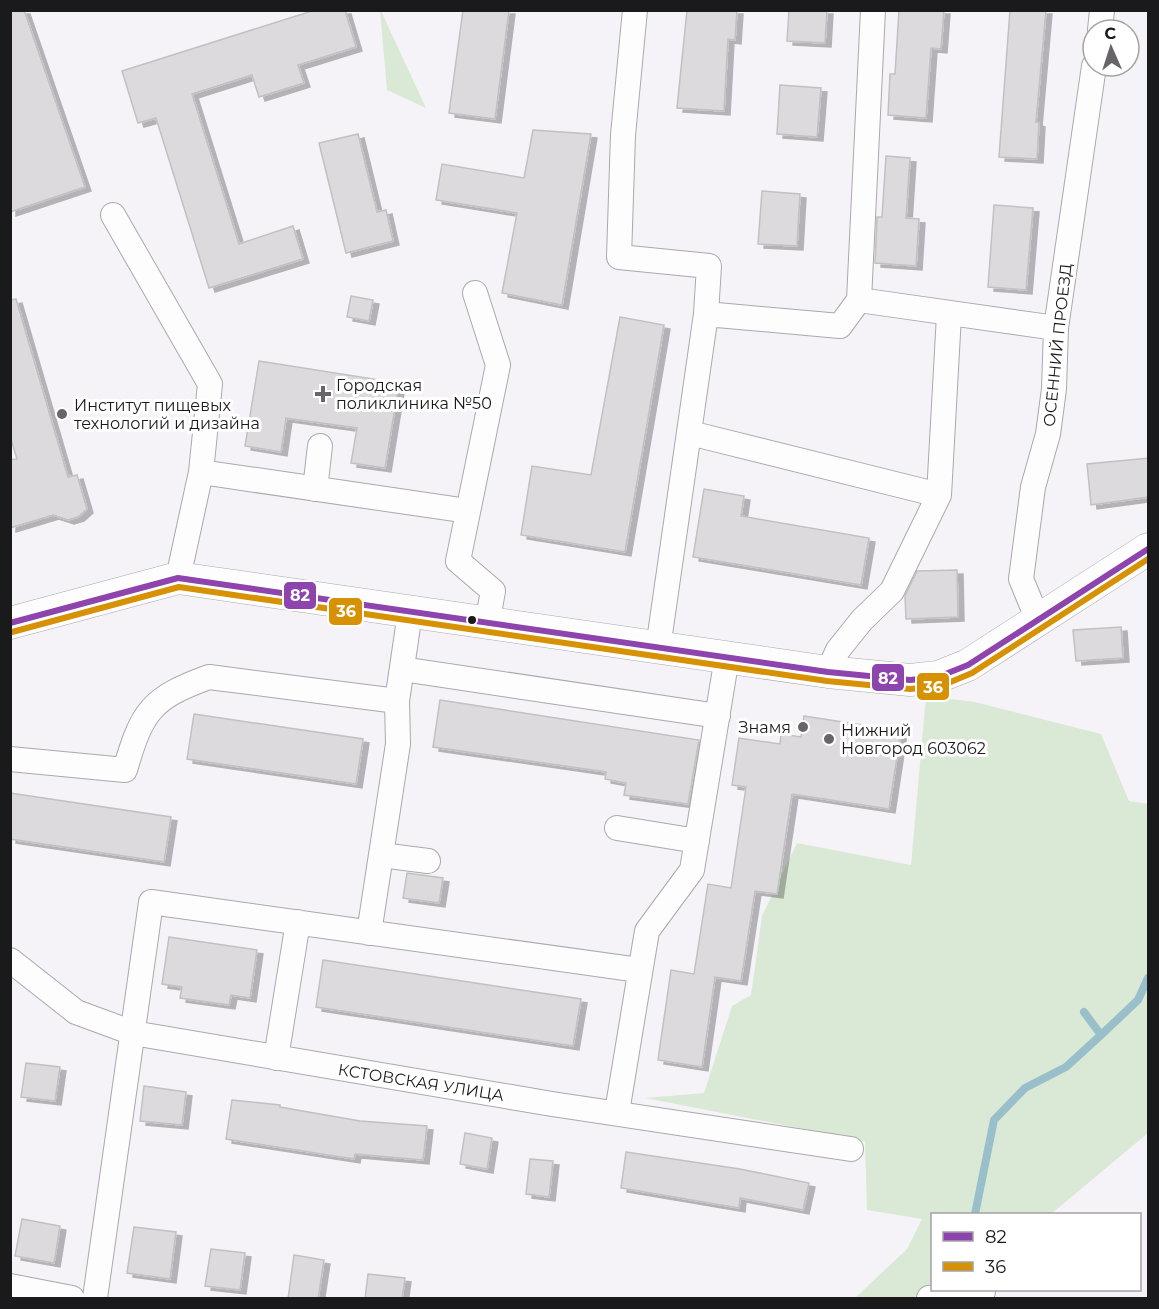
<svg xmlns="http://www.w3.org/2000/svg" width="1159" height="1309" font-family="Montserrat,sans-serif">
  <defs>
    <filter id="shadow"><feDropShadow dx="6" dy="4" stdDeviation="0" flood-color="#0004"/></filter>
  </defs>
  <rect width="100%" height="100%" fill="#f5f3f8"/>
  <!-- green -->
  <path fill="#dae9d5" d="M 380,11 L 381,11 L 426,108 L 387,90 Z
    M 926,696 L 975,702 L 1101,734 L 1129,801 L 1148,804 L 1148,1133 L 1051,1214 L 932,1214 L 932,1290 L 943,1298 L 855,1298 L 907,1249 L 922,1219 L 867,1210 L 865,1141 L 645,1098 L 704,1093 L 732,1006 L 751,995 L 762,916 L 797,843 L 911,865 Z"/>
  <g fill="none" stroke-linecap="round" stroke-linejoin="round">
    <!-- stream -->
    <path stroke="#99bfca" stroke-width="8" d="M 1084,1012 L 1101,1035
      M 975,1214 L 994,1120 L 1025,1088 L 1066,1067 L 1101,1035 L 1138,1000 L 1148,978"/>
  </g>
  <!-- building -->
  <path fill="#dcdadd" stroke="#c1c0c3" stroke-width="1.5" filter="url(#shadow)" d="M 10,10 L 24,10 L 85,187 L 10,212 Z
    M 315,10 L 345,10 L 356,47 L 298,65 L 304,83 L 259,97 L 252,75 L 192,94 L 239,244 L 293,226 L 303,259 L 209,288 L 156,118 L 138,123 L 122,71 Z
    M 463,10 L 509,10 L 495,119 L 449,113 Z
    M 687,10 L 737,10 L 735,40 L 728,39 L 724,111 L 677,108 Z
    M 789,10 L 827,10 L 825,43 L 787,41 Z
    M 899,10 L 944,10 L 941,49 L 931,48 L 926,118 L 888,115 L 890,74 L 895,74 Z
    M 1010,10 L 1046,10 L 1036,122 L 1039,123 L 1037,159 L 999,157 Z
    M 780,85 L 821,88 L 817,137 L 777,134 Z
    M 533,130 L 591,134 L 562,305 L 502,293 L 517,213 L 436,200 L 442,164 L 524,178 Z
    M 358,134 L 377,212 L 386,210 L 393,241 L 346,253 L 319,143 Z
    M 886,156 L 910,158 L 906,218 L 919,219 L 916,266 L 875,263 L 877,217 L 882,217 Z
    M 762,191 L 800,194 L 797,246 L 758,244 Z
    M 994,205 L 1033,208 L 1026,290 L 988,287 Z
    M 351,296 L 373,300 L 369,321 L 347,317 Z
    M 16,299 L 68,477 L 77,475 L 87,509 L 78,517 L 68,520 L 53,515 L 10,528 L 10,460 L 17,459 L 10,436 L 10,300 Z
    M 620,317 L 664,325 L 625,552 L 521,535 L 532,466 L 591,475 Z
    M 259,361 L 399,383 L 385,468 L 351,463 L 357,428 L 286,418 L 281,452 L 245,446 Z
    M 1149,458 L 1149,497 L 1091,505 L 1087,464 Z
    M 704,489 L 744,496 L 741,516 L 869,538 L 861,585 L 693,557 Z
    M 957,570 L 958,617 L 906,619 L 905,596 L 917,571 Z
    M 1121,627 L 1123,658 L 1076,661 L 1073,630 Z
    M 440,700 L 699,740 L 688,804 L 624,795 L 626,783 L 605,779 L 606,772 L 433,747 Z
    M 194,714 L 363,739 L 356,784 L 187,759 Z
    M 804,716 L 901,731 L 889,809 L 792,794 L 777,894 L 755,891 L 741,981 L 715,977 L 702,1067 L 658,1060 L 671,970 L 694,974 L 708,884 L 731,888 L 746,787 L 732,785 L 739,738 L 780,744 L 781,734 L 801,737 Z
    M 10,793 L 171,817 L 164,862 L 10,839 Z
    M 407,873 L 443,878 L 439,903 L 403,898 Z
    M 169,937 L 257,950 L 250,998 L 231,995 L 229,1005 L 180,998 L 182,987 L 162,984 Z
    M 323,960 L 581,999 L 573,1046 L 316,1007 Z
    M 26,1063 L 60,1067 L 55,1101 L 21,1097 Z
    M 144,1086 L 186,1092 L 182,1125 L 140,1121 Z
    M 232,1100 L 280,1105 L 280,1107 L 360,1121 L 427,1126 L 423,1160 L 355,1154 L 354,1159 L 226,1139 Z
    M 465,1133 L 492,1138 L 487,1169 L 460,1164 Z
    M 626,1152 L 740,1169 L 809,1183 L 803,1210 L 740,1198 L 739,1208 L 621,1188 Z
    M 530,1159 L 553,1161 L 549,1197 L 526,1194 Z
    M 22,1219 L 60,1226 L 54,1263 L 15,1256 Z
    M 134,1227 L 176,1232 L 170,1279 L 127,1273 Z
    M 211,1249 L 245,1253 L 240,1290 L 205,1286 Z
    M 294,1255 L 324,1260 L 318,1299 L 288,1299 Z
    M 368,1274 L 405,1278 L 402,1299 L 365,1299 Z"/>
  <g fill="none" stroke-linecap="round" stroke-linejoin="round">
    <defs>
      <path id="minor" d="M 635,10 L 623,135 L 619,257 L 709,266 L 706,314 L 840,326 L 859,300
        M 1100,30 L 1102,10
        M 113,215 L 210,384 L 201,472 L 178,578
        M 475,293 L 498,365 L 458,561 L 493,591 L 487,624
        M 859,300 L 873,10
        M 859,300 L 1056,328
        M 690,433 L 939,495
        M 201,472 L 468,511
        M 315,489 L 320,446
        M 1038,620 L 1021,579 L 1033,487 L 1048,434 L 1054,389 L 1056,328 L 1094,66
        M 658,648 L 706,314
        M 402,669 L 718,716
        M 828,672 L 838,650 L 862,620 L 892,591 L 939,495 L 949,315
        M 10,759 L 125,770 C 142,711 151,698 209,677 L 397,701 L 410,613
        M 617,828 L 697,841
        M 381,855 L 428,861
        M 369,933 L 398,744 L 397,701
        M 10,960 L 76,1012 L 133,1033 L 552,1104 L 851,1149
        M 276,1058 L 298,922
        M 617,1112 L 647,931 L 692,870 L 727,657
        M 10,1286 L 72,1298
        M 95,1298 L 151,902 L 639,970
        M 929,1298 L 983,1292"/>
      <path id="major" d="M 10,623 L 178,578 L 828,672 L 910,680 L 938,677 L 968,665 L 1148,549"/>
    </defs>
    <!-- minor casing -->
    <use href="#minor" stroke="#aaa8ac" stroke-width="26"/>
    <!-- major casing -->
    <use href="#major" stroke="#aaa8ac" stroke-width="33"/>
    <!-- minor -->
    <use href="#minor" stroke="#fefdfe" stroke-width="24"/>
    <!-- major -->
    <use href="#major" stroke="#fefdfe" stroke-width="32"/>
    <defs>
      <path id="bus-1" d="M 10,623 L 178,578 L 828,672 L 910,680 L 938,677 L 968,665 L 1148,549"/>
      <path id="bus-2" d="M 12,632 L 179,587 L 827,681 L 910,689 L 941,686 L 972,673 L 1148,559"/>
    </defs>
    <!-- bus-1 casing -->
    <use href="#bus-1" stroke="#fff" stroke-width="10"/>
    <!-- bus-2 casing -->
    <use href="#bus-2" stroke="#fff" stroke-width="10"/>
    <!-- bus-1 -->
    <use href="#bus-1" stroke="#8e44ad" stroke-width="6"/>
    <!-- bus-2 -->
    <use href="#bus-2" stroke="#d69104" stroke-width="6"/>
  </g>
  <!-- markers -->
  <g fill="#676568" stroke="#fff" stroke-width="2">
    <path d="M320 385h6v6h6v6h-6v6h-6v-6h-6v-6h6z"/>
    <circle cx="62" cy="414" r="6"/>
    <circle cx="803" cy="727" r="6"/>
    <circle cx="829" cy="739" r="6"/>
  </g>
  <circle fill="#1a191b" stroke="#fff" stroke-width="2" cx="472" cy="620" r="5"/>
  <g text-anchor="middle" stroke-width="6" stroke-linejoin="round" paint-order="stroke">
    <!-- street labels -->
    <g font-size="16" fill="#1a191b" stroke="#fff">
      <text transform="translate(1057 345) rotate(-84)" y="6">ОСЕННИЙ ПРОЕЗД</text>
      <text transform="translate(421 1082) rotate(9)" y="6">КСТОВСКАЯ УЛИЦА</text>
    </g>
    <!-- poi labels -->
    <g font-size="16" fill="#1a191b" stroke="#fff" text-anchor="start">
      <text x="336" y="391">Городская<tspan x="336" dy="18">поликлиника №50</tspan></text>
      <text x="74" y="411">Институт пищевых<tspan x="74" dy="18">технологий и дизайна</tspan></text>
      <text x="791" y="733" text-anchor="end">Знамя</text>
      <text x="841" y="736">Нижний<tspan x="841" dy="18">Новгород 603062</tspan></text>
    </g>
  </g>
  <g stroke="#fff" stroke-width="2">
    <rect x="283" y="581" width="34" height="29" rx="6" fill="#8e44ad"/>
    <rect x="328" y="597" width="35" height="29" rx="6" fill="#d69104"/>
    <rect x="871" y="663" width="34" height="29" rx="6" fill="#8e44ad"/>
    <rect x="916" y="672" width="34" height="29" rx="6" fill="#d69104"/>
  </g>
  <g font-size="16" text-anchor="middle" font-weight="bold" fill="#fff">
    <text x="300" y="601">82</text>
    <text x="346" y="617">36</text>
    <text x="888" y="684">82</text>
    <text x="933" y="693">36</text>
  </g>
  <!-- border -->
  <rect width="1159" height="1309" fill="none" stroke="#1a191b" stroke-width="24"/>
  <!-- legend -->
  <rect x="931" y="1213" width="210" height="78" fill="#ffffff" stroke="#a3a3a4" stroke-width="1.5"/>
  <rect x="943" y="1232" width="30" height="9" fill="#8e44ad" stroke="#a3a3a4" stroke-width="1.5"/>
  <text x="985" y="1243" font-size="18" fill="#1a191b">82</text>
  <rect x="943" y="1262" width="30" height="9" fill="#d69104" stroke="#a3a3a4" stroke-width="1.5"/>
  <text x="985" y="1273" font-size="18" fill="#1a191b">36</text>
  <!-- north arrow -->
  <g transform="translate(1111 48) rotate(357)"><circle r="28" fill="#ffffff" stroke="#a3a3a4" stroke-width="1.5"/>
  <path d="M0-4.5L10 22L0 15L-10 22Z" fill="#676568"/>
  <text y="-9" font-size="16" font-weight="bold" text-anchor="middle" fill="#1a191b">С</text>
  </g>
</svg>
